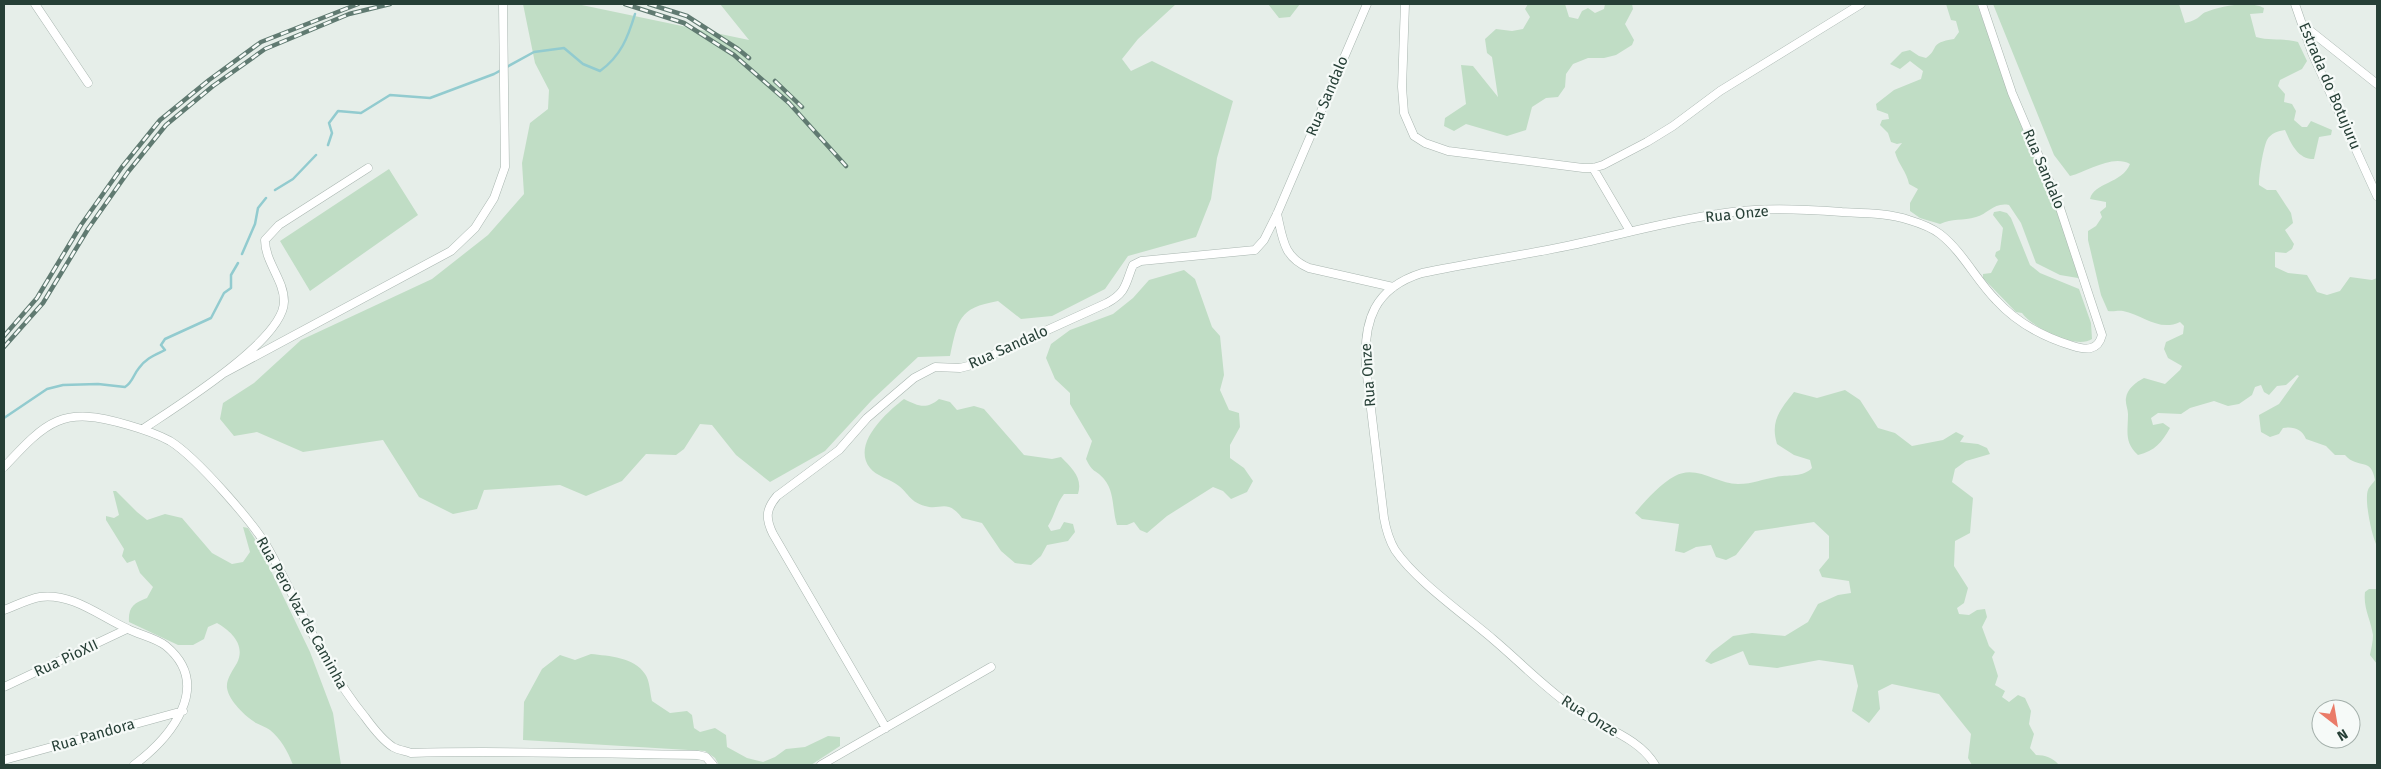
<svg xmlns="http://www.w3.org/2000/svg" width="2381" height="769" font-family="'Fira Sans',sans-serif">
  <rect width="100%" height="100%" fill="#e6eee9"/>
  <!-- green -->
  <path fill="#c0ddc5" d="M 523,4 L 577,4 L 749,40 L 720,4 L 1176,4 L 1138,39 L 1122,59 L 1131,71 L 1152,61 L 1233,101 L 1217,158 L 1211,199 L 1196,237 L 1128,256 L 1105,289 L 1052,316 L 1021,319 L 998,301 C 958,308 958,320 950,356 L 918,357 L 872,400 L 825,451 L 770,482 L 736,455 L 712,425 L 700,424 L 684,449 L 676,455 L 646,454 L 622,481 L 586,496 L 560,485 L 484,490 L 477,509 L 453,514 L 419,497 L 383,440 L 303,452 L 257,432 L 234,436 L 220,419 L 223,403 L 254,383 L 301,340 L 432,279 L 488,235 L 524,194 L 522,163 L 530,123 L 548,109 L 549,90 L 535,63 Z
    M 1268,4 L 1300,4 L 1290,17 L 1279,18 Z
    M 1528,4 L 1565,4 L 1569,17 L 1578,19 L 1582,11 L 1588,8 L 1595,13 L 1604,9 L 1605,4 L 1632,4 L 1633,9 L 1625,24 L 1634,40 L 1632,45 L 1616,55 L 1604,58 L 1588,58 L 1573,64 L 1566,74 L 1565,87 L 1558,97 L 1546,98 L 1532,107 L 1526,130 L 1507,136 L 1466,124 L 1454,131 L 1444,126 L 1445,118 L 1466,104 L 1461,65 L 1473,66 L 1498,97 L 1492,57 L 1487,53 L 1485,39 L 1496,29 L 1512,31 L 1523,29 L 1530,17 L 1525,9 Z
    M 1946,4 L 1977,4 L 2018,116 L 2056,202 L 2080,275 L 2078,278 L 2060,275 L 2036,263 L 2021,223 L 2009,205 C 1994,202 1988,214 1976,217 C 1963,221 1952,218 1940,224 L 1920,218 L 1910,211 L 1910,203 L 1918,189 L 1909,184 C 1907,172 1898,164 1895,152 L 1902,143 L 1897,144 L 1891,142 L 1888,133 L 1880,125 L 1882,120 L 1889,119 L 1888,114 L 1877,110 L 1876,104 L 1894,90 L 1921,79 L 1923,71 L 1910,61 L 1900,69 L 1890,64 L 1902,52 L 1910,50 L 1919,56 L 1926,58 C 1940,48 1928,43 1954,39 L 1959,32 L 1956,21 L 1951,20 Z
    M 1993,4 L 2179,4 L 2185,23 C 2188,22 2193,21 2196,19 C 2200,17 2202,13 2206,12 C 2219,6 2251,0 2264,8 L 2263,13 L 2250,14 L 2256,37 C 2271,41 2283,38 2298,42 L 2307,61 L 2302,69 L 2280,80 L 2278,86 L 2285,94 L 2284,102 L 2292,104 L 2296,111 L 2294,120 L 2302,127 L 2307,127 L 2311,121 L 2332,130 L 2331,135 L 2319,137 L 2314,159 C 2297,159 2291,143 2285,130 C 2278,131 2271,133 2267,140 C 2263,149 2259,174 2259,185 L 2267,190 L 2276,190 L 2291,213 L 2293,223 L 2285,230 L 2294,244 L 2292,249 L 2286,253 L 2275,252 L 2275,267 L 2288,273 L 2307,275 L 2317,292 L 2327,295 L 2340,291 L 2350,277 L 2372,280 L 2377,278 L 2377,546 C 2372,537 2364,500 2368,490 C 2369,487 2373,483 2375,480 C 2371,456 2358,470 2345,455 L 2335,455 L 2326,446 L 2306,439 C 2302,429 2293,426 2283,428 L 2279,434 L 2270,437 L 2261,432 L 2259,415 L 2279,404 L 2299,376 L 2297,375 L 2286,385 L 2277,386 L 2269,395 L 2264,392 L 2261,385 L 2255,387 L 2252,395 L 2239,404 L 2228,406 L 2214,401 L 2190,408 L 2181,414 L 2158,413 L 2151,418 L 2153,425 L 2163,423 L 2170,428 C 2162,442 2155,451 2138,455 C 2124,442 2128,432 2128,414 C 2128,409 2125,403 2126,398 C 2127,389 2136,382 2144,378 L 2165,384 L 2180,370 L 2182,366 L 2168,358 L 2164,349 L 2166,342 L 2183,334 L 2184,326 L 2180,322 C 2159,332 2143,315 2123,311 C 2118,310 2114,312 2108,311 L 2101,295 L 2088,240 L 2088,231 L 2096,226 L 2102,217 L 2100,212 L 2106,207 L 2106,202 L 2090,199 C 2094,182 2122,184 2130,164 C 2112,154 2087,172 2070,176 L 2054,155 Z
    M 389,169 L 418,215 L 310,291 L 280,241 Z
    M 2000,211 L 2007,213 L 2011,218 L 2030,265 L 2040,273 L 2079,289 L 2091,323 L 2092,339 C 2076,350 2033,328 2022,313 L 2016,312 L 1983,278 L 1983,274 L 1991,273 L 1998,260 L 1995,256 L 1996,252 L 2000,250 L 2003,228 L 1993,215 L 1994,212 Z
    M 1184,270 L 1195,279 L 1212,327 L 1220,336 L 1224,375 L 1220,390 L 1229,410 L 1239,413 L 1240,427 L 1230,445 L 1230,458 L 1244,468 L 1253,481 L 1247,492 L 1231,499 L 1223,491 L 1213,487 L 1167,516 L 1147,533 L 1140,530 L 1134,522 L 1127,525 L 1117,525 C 1112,510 1115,492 1104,479 C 1096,469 1093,474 1086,459 L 1092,441 L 1070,404 L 1070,393 L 1055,379 L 1046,358 L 1051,344 L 1070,330 L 1113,314 L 1133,298 L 1149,280 Z
    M 1845,390 L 1860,400 L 1878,428 L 1895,433 L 1912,446 L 1943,440 L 1956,432 L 1964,436 L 1960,442 L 1978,444 L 1987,448 L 1990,454 L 1966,461 L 1955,469 L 1952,482 L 1973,498 L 1970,533 L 1955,541 L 1954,566 L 1968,588 L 1964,603 L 1957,608 L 1959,614 L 1969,615 L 1977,610 L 1985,609 L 1987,617 L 1982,627 L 1989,646 L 1995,652 L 1992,657 L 1998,676 L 1995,685 L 2005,691 L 2002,697 L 2009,702 L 2018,695 L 2025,698 L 2031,711 L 2029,724 L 2034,734 L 2030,748 L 2036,755 C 2046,755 2053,758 2059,765 L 1972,765 L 1968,758 L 1971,734 L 1939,694 L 1892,684 L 1878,691 L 1880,709 L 1869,723 L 1852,711 L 1858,686 L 1853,665 L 1819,660 L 1777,668 L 1749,665 L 1743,651 L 1711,664 L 1705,661 L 1712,652 L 1733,636 L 1752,633 L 1785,636 L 1808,622 L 1818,604 L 1838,595 L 1851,593 L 1849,581 L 1822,577 L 1819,570 L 1829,558 L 1829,536 L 1814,522 L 1755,531 L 1736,555 L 1726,560 L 1716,557 L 1711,545 L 1696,547 L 1684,553 L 1675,551 L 1679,524 L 1642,519 L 1635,513 C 1646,500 1660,484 1675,476 C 1696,464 1717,484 1738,484 C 1754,484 1762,479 1776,477 C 1789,474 1802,478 1812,468 L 1810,460 L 1794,455 L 1777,444 C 1770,421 1780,410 1794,392 L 1817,398 Z
    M 904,399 C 918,406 926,410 939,399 L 950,402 L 957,410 L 974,406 L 984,409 L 1024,455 L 1052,459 L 1061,457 C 1072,468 1083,478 1078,494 L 1064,494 C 1056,504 1055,515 1048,526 L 1051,531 L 1060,529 L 1064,522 L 1073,524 L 1075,532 L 1068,541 L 1047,545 L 1041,556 L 1031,565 L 1015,563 L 1001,551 L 982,523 L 962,518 C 947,498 940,511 925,506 C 910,502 909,494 899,486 C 890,479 876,476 870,468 C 851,444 887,412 904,399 Z
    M 113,491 L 116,491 L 137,512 L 147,520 L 165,514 L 182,518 L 212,553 L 232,564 L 243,562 L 250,552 L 243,527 L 248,528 L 258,544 L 310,652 L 333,713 L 341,765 L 293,765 C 288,752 281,739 270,730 C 266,727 260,725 256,723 C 245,716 229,701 227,688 C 226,679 233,670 237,663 C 246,645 231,631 217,623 L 208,627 L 204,639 L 193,645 L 178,645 L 129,622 C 128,607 134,603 147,598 L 153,587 L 140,573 L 135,560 L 127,563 L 122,556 L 124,549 L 106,520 L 106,516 L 114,518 L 119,515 Z
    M 2369,589 L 2377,589 L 2377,664 L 2370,655 C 2371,649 2373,642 2373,635 C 2371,620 2363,608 2365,592 Z
    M 591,654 C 609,656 634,657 645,674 C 650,681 650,693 652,701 L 670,713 L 687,711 L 692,715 L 694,728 L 700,732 L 715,728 L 726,735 L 727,747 L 747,758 L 763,762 L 775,757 L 786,749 L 805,747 L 828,736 L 840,737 L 840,746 L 811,765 L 719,765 L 715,758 L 705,751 L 523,740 L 524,702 L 542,669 L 560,655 L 575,660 Z"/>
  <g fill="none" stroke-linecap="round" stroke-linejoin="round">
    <!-- stream -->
    <path stroke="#92cbcf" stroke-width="2.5" d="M 328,145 L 332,133 L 329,123 L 338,111 L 361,113 L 390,95 L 430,98 L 494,74 L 534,52 L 564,48 L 583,64 L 600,71 C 621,56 628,37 635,14
      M 275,190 L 293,179 L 316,155
      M 242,254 L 255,224 L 258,208 L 266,198
      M 4,418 L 47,389 L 63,385 L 98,384 L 125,387 C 133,382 133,375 139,368 C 146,358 155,355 165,350 L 161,345 L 165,339 L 211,318 L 224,293 L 231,288 L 231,275 L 238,263"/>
    <defs>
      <path id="minor" d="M 35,4 L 88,83
        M 1405,4 L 1402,87 L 1404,113 L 1414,136 L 1425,143 L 1448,151 L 1583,168 L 1593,168 L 1603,165 L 1647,142 L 1673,126 L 1720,91 L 1861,4
        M 2295,4 L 2312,53 L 2377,196
        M 2303,25 L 2377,84
        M 1593,168 L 1630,231
        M 1277,214 C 1283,239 1283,257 1309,268 L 1393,287
        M 224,373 L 451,251 L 475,228 L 494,198 L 505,167 L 503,4
        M 143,429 C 174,408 285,340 284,301 C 284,280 265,262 265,240 L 279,225 L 368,168
        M 4,467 C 47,421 62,405 128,425 C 142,429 157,434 170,441 C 196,457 254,523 269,550 C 300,606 324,667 365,717 C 373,728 382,740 393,747 C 398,750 406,751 411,753 C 507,750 602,754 698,755 L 706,757 L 713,765
        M 4,610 C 15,606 28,599 40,597 C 73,593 99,616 128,629 C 140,635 156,638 166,646 C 214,686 170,738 134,765
        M 4,687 L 127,629
        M 886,728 L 773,534 C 765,518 766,509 777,496 L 839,450 L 867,418 L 914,378 L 935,367 L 960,368 L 968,366 L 1107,303 C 1127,292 1125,284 1133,265 L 1141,261 L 1255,250 L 1264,240 L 1277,214 L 1367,4
        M 4,760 L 183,711
        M 821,765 L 991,667
        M 1655,765 C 1639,737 1600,727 1575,709 C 1546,689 1521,663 1494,640 C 1465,615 1416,581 1395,550 C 1389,540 1386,529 1384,518 L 1366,367 C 1363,321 1374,288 1422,273 C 1470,263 1519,256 1567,246 C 1616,236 1668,221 1718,214 C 1758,207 1801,209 1842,212 C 1863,213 1889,213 1909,220 C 1919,223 1932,228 1940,234 C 1963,252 1976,280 1996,300 C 2017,323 2043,337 2073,346 C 2086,350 2098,351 2102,335 L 2057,199 L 2012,93 L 1982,4"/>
    </defs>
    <!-- minor casing -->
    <use href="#minor" stroke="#a9b6b0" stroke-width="9"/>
    <!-- minor -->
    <use href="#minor" stroke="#fff" stroke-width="8"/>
    <defs>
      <path id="rail" d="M 625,4 L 684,23 L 734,55 L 789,103 L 846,166
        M 649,4 L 687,16 L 738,49 L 749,58
        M 775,81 L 802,107
        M 4,336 L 37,298 L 81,225 L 122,167 L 160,120 L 209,80 L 261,42 L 358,4
        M 4,347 L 43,303 L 88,229 L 128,172 L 166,125 L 213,86 L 265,49 L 349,14 L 390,4"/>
    </defs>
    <!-- rail casing -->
    <use href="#rail" stroke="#607a71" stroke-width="4.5"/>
    <!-- rail -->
    <use href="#rail" stroke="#f6faf8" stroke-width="2.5" stroke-dasharray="8" stroke-linecap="butt"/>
  </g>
  <g text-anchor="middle" stroke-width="4.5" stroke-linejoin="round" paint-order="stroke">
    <!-- street labels -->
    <g font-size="15" fill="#263f36" stroke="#f6faf8">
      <text transform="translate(2330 86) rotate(67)" y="5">Estrada do Botujuru</text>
      <text transform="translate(1327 96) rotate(-67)" y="5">Rua Sandalo</text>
      <text transform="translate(2044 169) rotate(67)" y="5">Rua Sandalo</text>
      <text transform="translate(1737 214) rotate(-6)" y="5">Rua Onze</text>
      <text transform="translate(1008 347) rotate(-24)" y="5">Rua Sandalo</text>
      <text transform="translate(1368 375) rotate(-94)" y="5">Rua Onze</text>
      <text transform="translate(302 613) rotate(61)" y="5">Rua Pero Vaz de Caminha</text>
      <text transform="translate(66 658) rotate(-25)" y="5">Rua PioXII</text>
      <text transform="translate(1590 716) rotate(32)" y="5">Rua Onze</text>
      <text transform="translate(93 735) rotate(-16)" y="5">Rua Pandora</text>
    </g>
  </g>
  <!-- border -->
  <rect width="2381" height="769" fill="none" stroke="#263f36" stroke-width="10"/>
  <!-- north arrow -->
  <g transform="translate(2336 724) rotate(149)"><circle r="24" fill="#f6faf8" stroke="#a3afaa"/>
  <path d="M0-4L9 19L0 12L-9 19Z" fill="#ea7b68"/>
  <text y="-8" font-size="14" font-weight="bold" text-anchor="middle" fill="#263f36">N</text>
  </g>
</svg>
